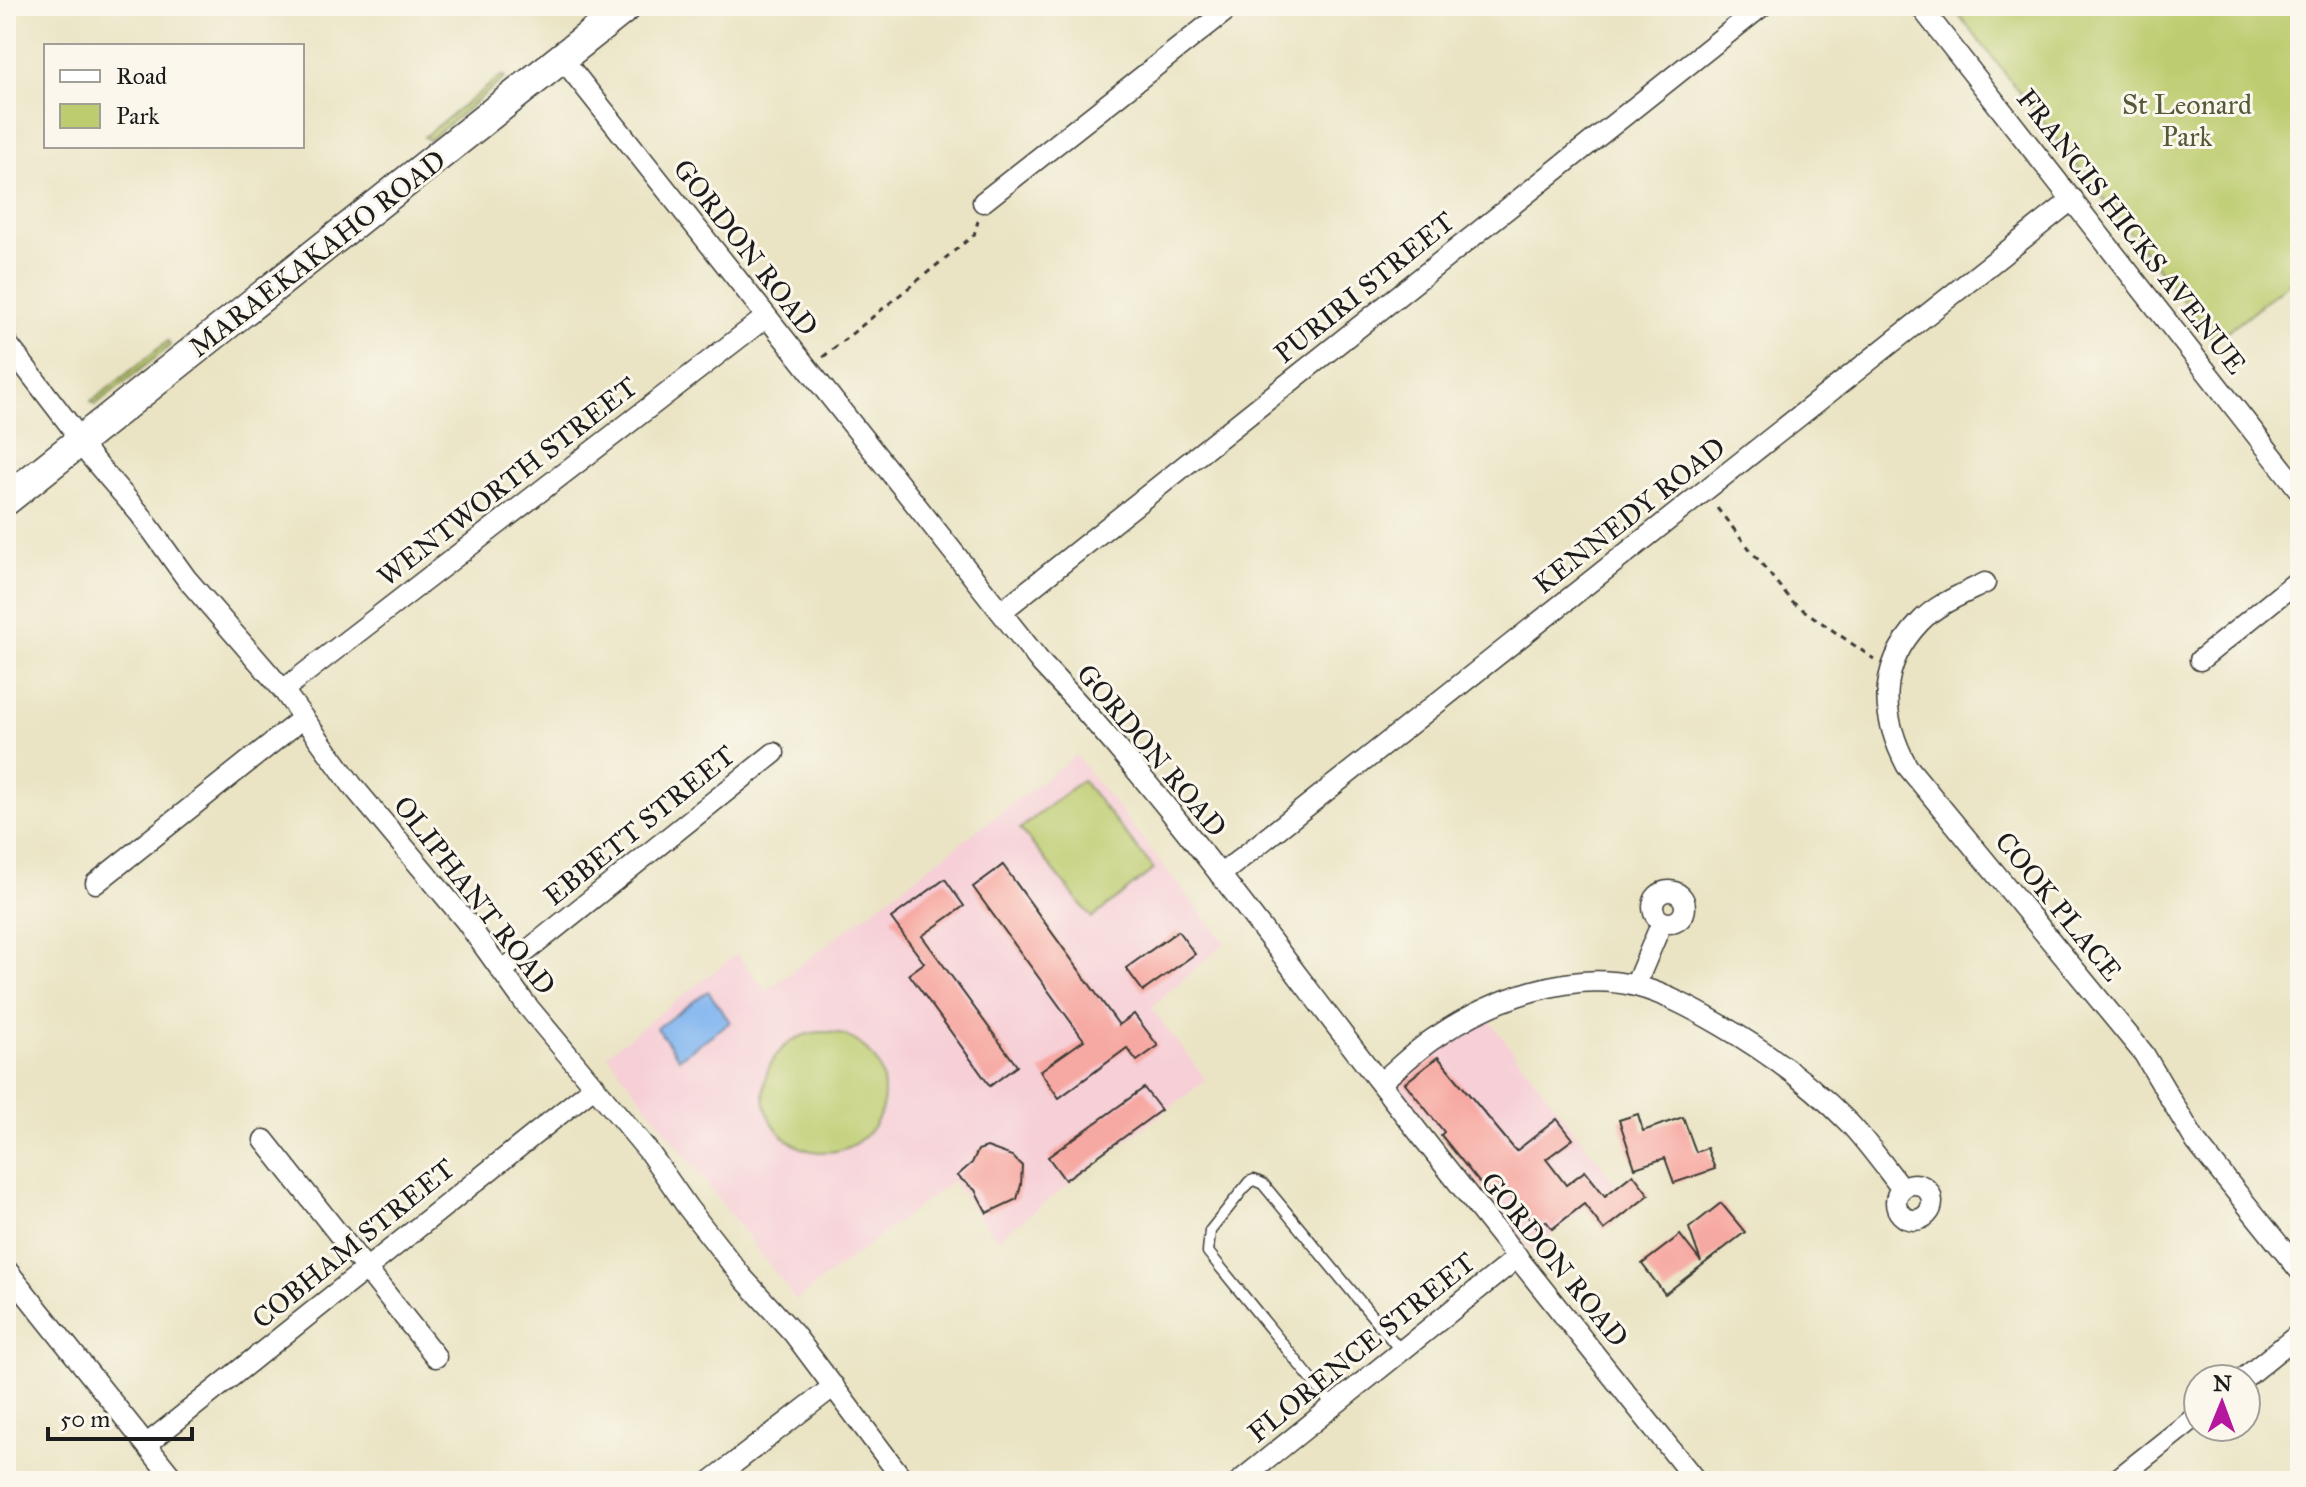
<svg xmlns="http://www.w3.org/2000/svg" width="2306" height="1487" font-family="'IM FELL Great Primer',serif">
  <rect width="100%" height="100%" fill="#fbf7ec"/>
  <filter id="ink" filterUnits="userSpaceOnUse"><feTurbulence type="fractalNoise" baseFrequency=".0125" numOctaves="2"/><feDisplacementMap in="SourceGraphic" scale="16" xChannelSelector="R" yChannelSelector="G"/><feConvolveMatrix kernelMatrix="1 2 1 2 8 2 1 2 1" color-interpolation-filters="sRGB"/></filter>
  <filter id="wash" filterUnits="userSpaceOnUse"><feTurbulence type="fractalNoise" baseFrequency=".006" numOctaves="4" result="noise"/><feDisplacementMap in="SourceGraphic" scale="32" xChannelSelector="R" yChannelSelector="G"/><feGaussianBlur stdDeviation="1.8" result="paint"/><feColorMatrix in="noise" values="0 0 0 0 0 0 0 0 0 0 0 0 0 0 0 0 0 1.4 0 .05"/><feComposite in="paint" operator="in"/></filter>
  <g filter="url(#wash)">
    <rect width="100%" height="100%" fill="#eae4c4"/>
    <!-- built -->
    <path fill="#f6cfd7" d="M 1076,755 L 1225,943 L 1151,1007 L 1206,1080 L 997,1239 L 952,1181 L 796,1300 L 607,1054 L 737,954 L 766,991 Z
      M 1489,1020 L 1616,1184 L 1531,1251 L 1401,1086 L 1404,1072 L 1449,1039 Z"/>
    <!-- green -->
    <path fill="#bdcc6f" stroke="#6c7446" stroke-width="2" d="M 1952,6 L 2300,6 L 2300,274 L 2215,341 Z
      M 501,76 L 505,78 L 429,140 L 424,137 Z
      M 168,341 L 170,346 L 95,405 L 91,402 Z
      M 1082,780 L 1154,869 L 1092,918 L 1020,829 Z
      M764 1092a60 60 0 1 1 120 0a60 60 0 1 1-120 0Z"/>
    <!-- water -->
    <path fill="#82b6f0" stroke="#4f6986" stroke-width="2" d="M 708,991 L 730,1022 L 679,1058 L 657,1028 Z"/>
    <g id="blocks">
      <!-- building -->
      <path fill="#f6a9a2" d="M 1003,865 L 1119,1025 L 1134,1014 L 1158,1046 L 1137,1061 L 1127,1048 L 1059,1098 L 1040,1071 L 1084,1040 L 973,887 Z
        M 945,879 L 964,906 L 922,936 L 1017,1066 L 990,1086 L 909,974 L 924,963 L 891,918 Z
        M 1178,931 L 1195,954 L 1143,991 L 1126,968 Z
        M 1438,1057 L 1516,1151 L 1557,1119 L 1573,1139 L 1546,1159 L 1566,1185 L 1585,1171 L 1605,1196 L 1633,1174 L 1649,1195 L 1604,1230 L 1584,1204 L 1552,1229 L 1546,1221 L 1537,1228 L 1508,1192 L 1495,1202 L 1441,1135 L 1444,1132 L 1405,1083 Z
        M 1144,1088 L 1161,1110 L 1065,1180 L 1048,1157 Z
        M 1638,1114 L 1643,1131 L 1683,1117 L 1696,1152 L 1707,1148 L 1715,1169 L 1674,1183 L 1665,1158 L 1635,1168 L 1619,1120 Z
        M 987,1147 L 1012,1156 L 1022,1166 L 1021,1185 L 1017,1199 L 987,1213 L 975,1190 L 957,1176 L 972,1163 L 978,1150 Z
        M 1721,1203 L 1745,1232 L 1665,1294 L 1642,1264 L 1680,1235 L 1701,1262 L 1689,1228 Z"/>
    </g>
  </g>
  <g filter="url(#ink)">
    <use href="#blocks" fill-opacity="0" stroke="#3b3a35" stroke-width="2"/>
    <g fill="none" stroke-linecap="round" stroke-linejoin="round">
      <defs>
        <path id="lane" d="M 1333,1406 L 1208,1252 L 1210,1231 L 1249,1182 L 1254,1180 L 1263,1184 L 1401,1351"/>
        <path id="street" d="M 1920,6 L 2300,491
          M 562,58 L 1042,664 C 1165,794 1270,941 1380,1083 C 1484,1217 1591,1349 1696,1481
          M 983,202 L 1232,6
          M 6,342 L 69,424 L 90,456 L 140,514 L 186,578 L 283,690 L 352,785 L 465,920 L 524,1002 L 649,1152 L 688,1208 L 743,1278 L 794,1334 L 904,1481
          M 1985,583 C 1963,594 1937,604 1920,622 C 1878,666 1880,715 1907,766 L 2144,1054 L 2196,1142 L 2300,1271
          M 1001,612 L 1762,6
          M 2200,660 L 2300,579
          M 283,690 L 766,317
          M 1220,875 L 2073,199
          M 96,883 L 303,718
          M1653 907a16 16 0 1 1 32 0a16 16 0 1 1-32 0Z
          M 502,971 L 774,753
          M 1635,986 L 1662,922
          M 1380,1083 C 1398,1068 1416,1050 1436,1037 C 1490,1000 1571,969 1636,986 C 1666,994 1693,1009 1719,1024 C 1766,1051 1811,1084 1849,1123 C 1868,1143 1885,1167 1902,1189
          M 264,1140 L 436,1357
          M1896 1202a18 18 0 1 1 36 0a18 18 0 1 1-36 0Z
          M 6,1269 L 175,1481
          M 2243,1379 L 2300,1333
          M 147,1444 L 595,1086
          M 711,1481 L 834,1386
          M 1240,1481 L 1518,1257
          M 2115,1481 L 2198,1415"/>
        <path id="secondary" d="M 6,500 L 627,6"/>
      </defs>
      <!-- lane casing -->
      <use href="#lane" stroke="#3b3a35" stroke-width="13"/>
      <!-- street casing -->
      <use href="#street" stroke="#3b3a35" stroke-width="23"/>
      <!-- secondary casing -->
      <use href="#secondary" stroke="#3b3a35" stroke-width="33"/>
      <!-- path -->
      <path stroke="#3b3a35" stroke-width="3" stroke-dasharray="6 6" stroke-linecap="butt" d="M 823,357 L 974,235 L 978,221
        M 1717,508 L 1792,602 L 1874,659"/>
      <!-- lane -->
      <use href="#lane" stroke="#fff" stroke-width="10"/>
      <!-- street -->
      <use href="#street" stroke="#fff" stroke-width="20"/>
      <!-- secondary -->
      <use href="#secondary" stroke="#fff" stroke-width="30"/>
    </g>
  </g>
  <g text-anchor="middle" stroke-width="6" stroke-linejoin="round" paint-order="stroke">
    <!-- park labels -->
    <g font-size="28" fill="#545a39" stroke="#fbf7ec">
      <text x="2187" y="114">St Leonard<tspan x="2187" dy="32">Park</tspan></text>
    </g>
    <!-- street labels -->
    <g font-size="28" fill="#1c1c1c" stroke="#fbf7ec">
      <text transform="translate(2132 231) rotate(52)" y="10">FRANCIS HICKS AVENUE</text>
      <text transform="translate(746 247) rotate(52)" y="10">GORDON ROAD</text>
      <text transform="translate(317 253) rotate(-38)" y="10">MARAEKAKAHO ROAD</text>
      <text transform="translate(1364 287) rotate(-39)" y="10">PURIRI STREET</text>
      <text transform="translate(507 481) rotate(-38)" y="10">WENTWORTH STREET</text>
      <text transform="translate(1629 515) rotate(-38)" y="10">KENNEDY ROAD</text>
      <text transform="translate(1152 750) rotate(50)" y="10">GORDON ROAD</text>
      <text transform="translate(639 825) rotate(-39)" y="10">EBBETT STREET</text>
      <text transform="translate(475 895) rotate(52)" y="10">OLIPHANT ROAD</text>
      <text transform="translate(2059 906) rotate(51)" y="10">COOK PLACE</text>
      <text transform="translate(353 1243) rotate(-39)" y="10">COBHAM STREET</text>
      <text transform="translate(1555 1259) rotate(51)" y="10">GORDON ROAD</text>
      <text transform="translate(1361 1347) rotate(-39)" y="10">FLORENCE STREET</text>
    </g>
  </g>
  <!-- margin -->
  <rect width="2306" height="1487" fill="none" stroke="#fbf7ec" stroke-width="32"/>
  <!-- legend -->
  <rect x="44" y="44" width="260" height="104" fill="#fbf7ec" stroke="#a29f99" stroke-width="2"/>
  <rect x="60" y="70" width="40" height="12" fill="#ffffff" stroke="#a29f99" stroke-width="2"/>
  <text x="116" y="84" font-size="24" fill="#1c1c1c">Road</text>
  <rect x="60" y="104" width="40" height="24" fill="#bdcc6f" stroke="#a29f99" stroke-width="2"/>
  <text x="116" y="124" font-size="24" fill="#1c1c1c">Park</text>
  <!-- north arrow -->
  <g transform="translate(2222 1403) rotate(1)"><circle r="38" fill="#fbf7ec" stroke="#a29f99" stroke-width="2"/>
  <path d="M0-6L14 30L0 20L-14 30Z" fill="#b5179e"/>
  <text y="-12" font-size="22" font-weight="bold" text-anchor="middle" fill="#1c1c1c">N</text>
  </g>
  <!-- scale -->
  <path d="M48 1427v12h144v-12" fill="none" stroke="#1c1c1c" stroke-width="4"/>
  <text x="60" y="1427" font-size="24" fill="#1c1c1c" stroke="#fbf7ec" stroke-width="6" paint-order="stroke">50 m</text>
</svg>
